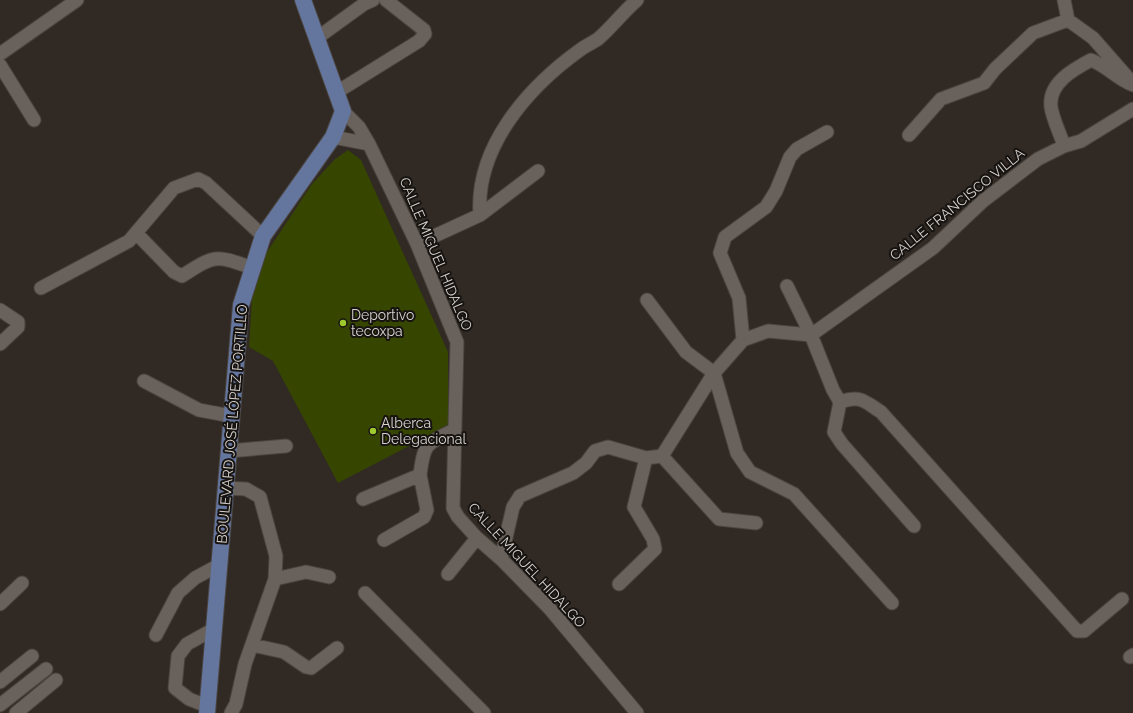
<svg xmlns="http://www.w3.org/2000/svg" width="1133" height="713" font-family="Raleway,sans-serif">
  <rect width="100%" height="100%" fill="#302924"/>
  <!-- green -->
  <path fill="#364500" d="M 348,150 L 361,160 L 448,352 L 448,424 L 436,432 L 338,483 L 273,361 L 249,347 L 252,298 L 261,261 L 312,184 L 335,159 Z"/>
  <g fill="none" stroke-linecap="round" stroke-linejoin="round">
    <defs>
      <path id="minor" d="M 1064,0 L 1068,20 L 1093,38 L 1129,79
        M 317,38 L 364,4 L 373,0
        M 0,54 L 77,0
        M 0,65 L 34,120
        M 337,92 L 419,41 L 425,34 L 424,30 L 386,0
        M 343,111 L 359,127 L 369,144 L 417,244 L 457,342 L 453,508 L 458,517 L 477,538 L 501,559 L 550,609 L 637,713
        M 909,135 L 941,99 L 984,83 L 995,69 L 1033,33 L 1068,20
        M 333,137 L 369,144
        M 1064,146 C 1060,133 1053,120 1051,107 C 1048,83 1074,69 1091,60 C 1107,66 1117,79 1133,85
        M 480,215 L 538,171
        M 136,233 L 174,272 L 182,276 C 216,254 215,255 253,268
        M 417,244 L 480,215 C 475,148 527,88 580,50 C 585,46 592,43 598,39 C 612,27 623,12 637,0
        M 787,286 L 811,335 L 833,390 L 840,402 C 861,395 864,401 881,412 L 1077,631 L 1084,631 L 1122,599
        M 41,288 L 129,241 L 174,188 L 198,179 L 206,183 L 263,236
        M 647,300 L 686,352 L 714,373 L 737,453 L 750,472 L 794,494 L 892,603
        M 0,310 L 18,322 L 18,327 L 0,344
        M 743,340 L 739,298 L 720,253 L 725,237 L 766,207 L 776,191 L 790,157 L 797,149 L 827,132
        M 144,381 L 199,410 L 231,416
        M 840,402 L 834,432 L 842,444 L 914,526
        M 229,451 L 286,446
        M 662,456 L 719,519 L 756,523
        M 420,475 C 424,443 426,444 454,430
        M 225,488 L 246,489 L 260,497 L 276,556 L 275,579 L 245,664 L 236,704 L 231,713
        M 363,499 L 420,475 L 427,510 L 424,517 L 384,540
        M 501,559 L 513,507 L 520,496 L 573,473 L 586,463 L 595,451 L 608,447 L 646,458 L 662,456 L 714,373 L 743,340 L 768,331 L 811,335 L 933,248 L 983,201 L 1038,159 L 1064,146 L 1081,141 L 1133,109
        M 448,574 L 477,538
        M 275,579 L 306,572 L 329,577
        M 619,584 L 655,549 L 653,539 L 634,507 L 646,458
        M 365,593 L 484,713
        M 0,604 L 22,583
        M 156,635 L 178,593 L 195,578 L 219,565
        M 252,645 L 284,652 L 306,667 L 311,668 L 337,648
        M 1130,657 L 1133,655
        M 0,682 L 32,656
        M 0,705 L 46,669
        M 207,706 L 189,699 L 175,688 L 178,656 L 187,644 L 214,629
        M 16,713 L 56,680"/>
      <path id="major" d="M 207,713 L 241,305 L 263,236 L 333,137 L 343,111 L 303,0"/>
    </defs>
    <!-- minor casing -->
    <use href="#minor" stroke="#4a443f" stroke-width="15"/>
    <!-- major casing -->
    <use href="#major" stroke="#4a443f" stroke-width="18"/>
    <!-- minor -->
    <use href="#minor" stroke="#69615b" stroke-width="13"/>
    <!-- major -->
    <use href="#major" stroke="#64759e" stroke-width="16"/>
  </g>
  <!-- markers -->
  <g fill="#9fca2d" stroke="#161310" stroke-width="1.5">
    <circle cx="343" cy="323" r="4"/>
    <circle cx="373" cy="431" r="4"/>
  </g>
  <g text-anchor="middle" stroke-width="4" stroke-linejoin="round" paint-order="stroke">
    <!-- street labels -->
    <g font-size="14" fill="#d8d3cf" stroke="#161310">
      <text transform="translate(957 204) rotate(-39)" y="5">CALLE FRANCISCO VILLA</text>
      <text transform="translate(436 254) rotate(67)" y="5">CALLE MIGUEL HIDALGO</text>
      <text transform="translate(232 424) rotate(-85)" y="5">BOULEVARD JOSÉ LÓPEZ PORTILLO</text>
      <text transform="translate(527 565) rotate(47)" y="5">CALLE MIGUEL HIDALGO</text>
    </g>
    <!-- poi labels -->
    <g font-size="14" fill="#d8d3cf" stroke="#161310" text-anchor="start">
      <text x="351" y="320">Deportivo<tspan x="351" dy="16">tecoxpa</tspan></text>
      <text x="381" y="428">Alberca<tspan x="381" dy="16">Delegacional</tspan></text>
    </g>
  </g>
</svg>
